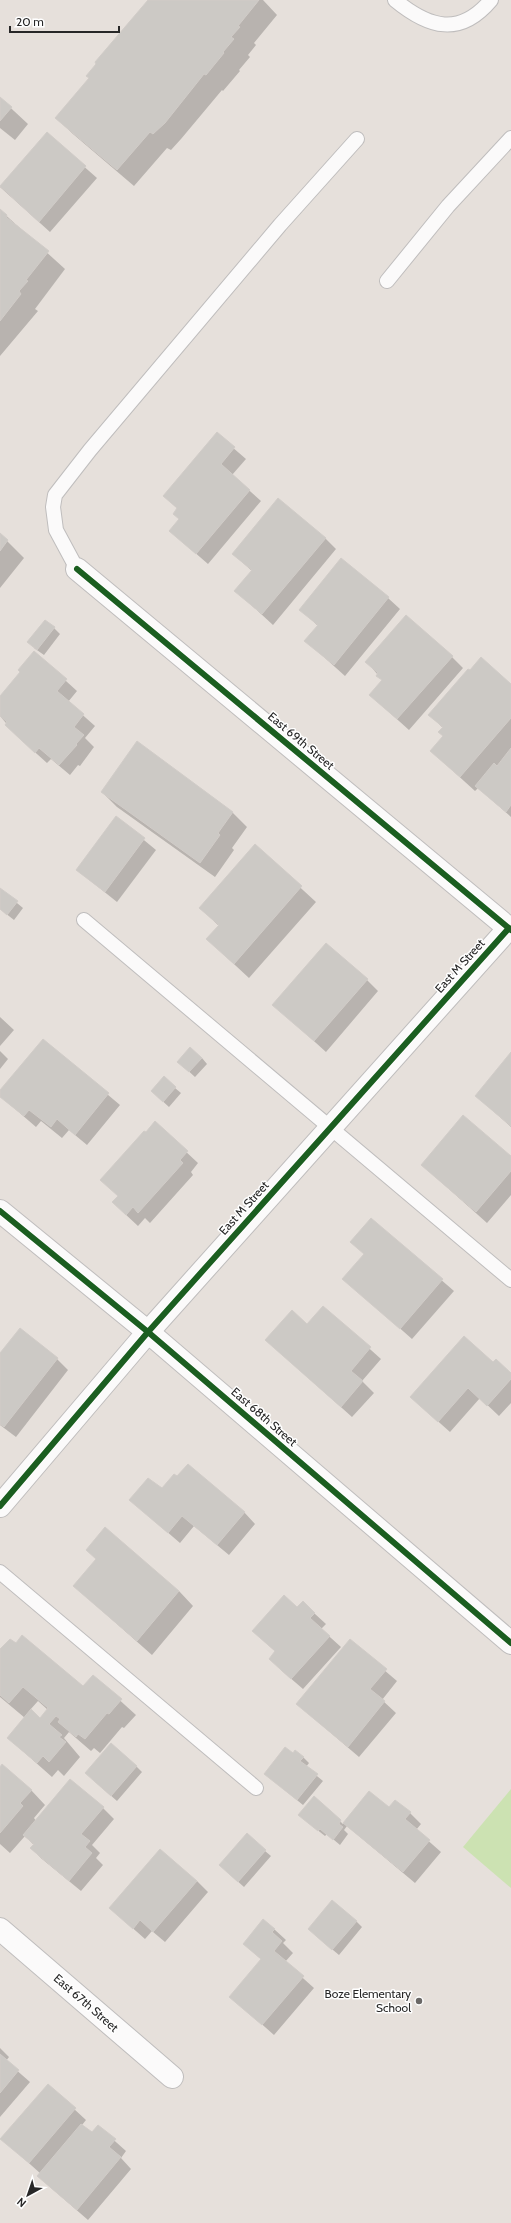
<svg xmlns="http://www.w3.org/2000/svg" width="511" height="2223" font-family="Cabin,sans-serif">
  <rect width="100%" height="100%" fill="#e6e0db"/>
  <!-- green -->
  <path fill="#cce2b2" d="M 511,1789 L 511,1888 L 463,1847 Z"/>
  <!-- shadow -->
  <path fill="#0003" fill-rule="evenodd" d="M 149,0 L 263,0 L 277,15 L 254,43 L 256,45 L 248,55 L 250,57 L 239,70 L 240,71 L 223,91 L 222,90 L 181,139 L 171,150 L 167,148 L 134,186 L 73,134 L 56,118 L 90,78 Z
    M 0,98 L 28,124 L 15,140 L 0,128 Z
    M 47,134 L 97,178 L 50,232 L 0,187 Z
    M 0,210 L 65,269 L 35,309 L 38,311 L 0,356 Z
    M 217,434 L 246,459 L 232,475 L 261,501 L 208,564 L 170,531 L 180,519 L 178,509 L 164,496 Z
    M 0,534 L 24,558 L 0,588 Z
    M 325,538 L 336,549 L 273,625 L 236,591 L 252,571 L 233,554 Z
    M 388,598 L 400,609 L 345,676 L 306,641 L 318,626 L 301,610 Z
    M 54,628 L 60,634 L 44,655 L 34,648 Z
    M 34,652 L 77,691 L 68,702 L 95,726 L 85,738 L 94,747 L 80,766 L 78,765 L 70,775 L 51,759 L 47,763 L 17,736 L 0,716 L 0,697 L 21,672 Z
    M 452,657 L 463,668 L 409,730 L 370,695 L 383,681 L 367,662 Z
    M 511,685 L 511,817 L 478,788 L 475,791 L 431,751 L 444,737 L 443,728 L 430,715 Z
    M 102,792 L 232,812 L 247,827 L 232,848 L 234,850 L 215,877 L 117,807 Z
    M 116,817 L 156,850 L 117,902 L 77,870 Z
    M 255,846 L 316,902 L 249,978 L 222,953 L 219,926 L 200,908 Z
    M 0,889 L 23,908 L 14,920 L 0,909 Z
    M 367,980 L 378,991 L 326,1052 L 274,1005 Z
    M 0,1017 L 14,1030 L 0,1046 Z
    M 43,1040 L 120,1105 L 87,1145 L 69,1130 L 62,1138 L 41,1121 L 36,1127 L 0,1096 L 0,1092 Z
    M 0,1051 L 8,1059 L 0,1069 Z
    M 511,1054 L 511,1127 L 476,1096 Z
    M 202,1058 L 207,1064 L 195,1077 L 184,1067 Z
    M 175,1088 L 181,1093 L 169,1107 L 158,1097 Z
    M 155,1123 L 198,1163 L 191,1172 L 193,1175 L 150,1223 L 145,1218 L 138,1226 L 124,1213 L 119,1196 L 146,1134 Z
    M 511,1157 L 511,1195 L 487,1223 L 422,1165 Z
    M 371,1219 L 454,1291 L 412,1339 L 344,1279 L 365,1254 Z
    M 323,1307 L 381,1359 L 362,1381 L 374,1393 L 352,1417 L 266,1340 L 307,1325 Z
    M 0,1354 L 57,1359 L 68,1370 L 16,1437 L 0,1425 Z
    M 493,1363 L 511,1374 L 511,1403 L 499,1416 L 480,1398 L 450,1432 L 423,1408 Z
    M 162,1490 L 244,1512 L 255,1524 L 229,1555 L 194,1526 L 180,1543 L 130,1500 Z
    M 97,1560 L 179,1591 L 193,1606 L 152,1655 L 74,1586 Z
    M 303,1603 L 326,1624 L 321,1629 L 341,1647 L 303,1689 L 281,1670 L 276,1652 L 253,1631 L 298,1608 Z
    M 350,1641 L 397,1681 L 382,1700 L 396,1713 L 359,1757 L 297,1704 Z
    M 0,1650 L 83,1688 L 93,1676 L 136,1715 L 124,1728 L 122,1727 L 100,1753 L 94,1748 L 91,1751 L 69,1732 L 64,1738 L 80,1757 L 64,1776 L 58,1770 L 52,1777 L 8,1738 L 25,1718 L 0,1697 ZM 38,1701 L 48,1710 L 41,1719 L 30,1710 Z
    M 303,1757 L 309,1763 L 306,1767 L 323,1781 L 303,1805 L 265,1774 Z
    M 136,1766 L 142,1772 L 117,1801 L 92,1779 Z
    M 0,1768 L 31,1790 L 45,1805 L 34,1818 L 36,1821 L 103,1808 L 114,1819 L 92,1845 L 100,1853 L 96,1858 L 103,1865 L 81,1891 L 42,1859 L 31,1848 L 34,1845 L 25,1836 L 10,1853 L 0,1844 Z
    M 369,1792 L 390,1809 L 395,1802 L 410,1813 L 421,1824 L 416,1830 L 441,1852 L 415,1883 L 347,1826 L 344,1830 L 348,1834 L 340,1845 L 327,1834 L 325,1836 L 306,1821 L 314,1797 L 343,1824 Z
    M 265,1851 L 271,1856 L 244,1887 L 226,1871 Z
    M 197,1881 L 208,1892 L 165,1942 L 152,1931 L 145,1939 L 110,1908 Z
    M 356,1921 L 362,1927 L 339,1955 L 315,1935 Z
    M 274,1929 L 286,1940 L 283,1943 L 293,1953 L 285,1962 L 314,1988 L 274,2035 L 231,1997 L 262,1960 L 244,1944 Z
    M 0,2048 L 9,2057 L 6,2061 L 30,2082 L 0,2117 Z
    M 48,2085 L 86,2120 L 82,2125 L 92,2134 L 98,2126 L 126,2151 L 121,2158 L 131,2169 L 88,2220 L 50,2187 L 38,2176 L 41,2174 L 2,2139 Z"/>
  <!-- building -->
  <path fill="#ccc9c5" stroke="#d1ccc8" d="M 148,0 L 259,0 L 238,26 L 240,27 L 231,37 L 234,39 L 223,52 L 224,53 L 206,75 L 204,74 L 165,123 L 153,134 L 150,132 L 117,170 L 55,118 L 89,78 L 86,76 L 96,64 L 95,62 Z
    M 0,97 L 12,107 L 0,121 Z
    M 47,132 L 86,166 L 39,222 L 0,186 Z
    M 0,209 L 7,215 L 6,217 L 49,251 L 26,280 L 28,281 L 19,291 L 21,294 L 0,321 Z
    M 217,432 L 235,447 L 221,464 L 250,490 L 196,554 L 169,531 L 179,519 L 173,514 L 177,508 L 163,496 Z
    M 278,498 L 326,538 L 262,614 L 234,591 L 252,570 L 232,554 Z
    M 0,533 L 8,540 L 0,551 Z
    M 341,558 L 389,597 L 334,665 L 304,641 L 318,625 L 299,610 Z
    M 406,615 L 453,656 L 397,719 L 369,695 L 382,680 L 376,676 L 378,673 L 365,662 Z
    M 45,620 L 55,627 L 37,650 L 27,642 Z
    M 34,651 L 67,679 L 57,691 L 84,714 L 74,727 L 84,735 L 76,744 L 77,745 L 59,765 L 39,748 L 35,753 L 5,725 L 7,722 L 0,716 L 0,696 L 20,672 L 18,670 Z
    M 481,657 L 511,684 L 511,718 L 460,777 L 430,751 L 443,736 L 438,732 L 443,727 L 428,715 L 468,669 L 470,670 Z
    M 137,741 L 233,812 L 218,833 L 220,835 L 200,863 L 101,792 Z
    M 511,748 L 511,805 L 506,812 L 475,786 L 494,763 L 497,766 Z
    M 116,816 L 145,838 L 105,892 L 76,870 Z
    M 255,844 L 302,886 L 234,964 L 206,939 L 219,925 L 199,908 Z
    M 0,888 L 18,901 L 7,915 L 0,909 Z
    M 326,943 L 368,979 L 314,1041 L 272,1005 Z
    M 43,1039 L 109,1093 L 75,1135 L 57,1119 L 51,1127 L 29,1110 L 24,1116 L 0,1097 L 0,1090 Z
    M 190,1047 L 202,1058 L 189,1072 L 177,1062 Z
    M 511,1052 L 511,1126 L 475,1096 Z
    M 164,1076 L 176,1087 L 163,1102 L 151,1091 Z
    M 463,1115 L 511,1156 L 511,1171 L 476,1212 L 421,1165 Z
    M 155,1121 L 188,1151 L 180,1160 L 183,1163 L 138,1213 L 133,1207 L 126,1215 L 112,1202 L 118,1196 L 100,1180 L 144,1131 L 146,1132 Z
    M 371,1218 L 443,1279 L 400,1329 L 342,1279 L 364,1254 L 350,1242 Z
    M 323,1306 L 371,1347 L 351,1371 L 363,1381 L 341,1407 L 265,1340 L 292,1310 L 307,1324 Z
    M 20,1328 L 58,1358 L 4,1427 L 0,1424 L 0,1353 Z
    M 464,1336 L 493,1362 L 496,1359 L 511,1373 L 511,1379 L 487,1406 L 468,1388 L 438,1422 L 410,1397 Z
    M 188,1464 L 245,1512 L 217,1545 L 182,1516 L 168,1533 L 129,1500 L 148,1478 L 162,1488 L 174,1474 L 177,1476 Z
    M 105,1527 L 179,1591 L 137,1641 L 73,1586 L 96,1559 L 86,1550 Z
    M 284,1595 L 297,1607 L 303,1601 L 315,1613 L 310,1618 L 330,1636 L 291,1679 L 269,1659 L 275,1651 L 252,1631 Z
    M 22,1635 L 83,1686 L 93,1675 L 122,1699 L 109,1714 L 107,1713 L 85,1739 L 78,1734 L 76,1737 L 58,1722 L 60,1719 L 56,1716 L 49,1724 L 62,1735 L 59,1737 L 66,1742 L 49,1762 L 43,1756 L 37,1763 L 7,1738 L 31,1709 L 40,1718 L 48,1708 L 23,1687 L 9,1703 L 0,1695 L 0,1649 L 10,1639 L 16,1643 Z
    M 350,1639 L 387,1669 L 370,1689 L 385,1701 L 348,1747 L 296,1704 Z
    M 111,1743 L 137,1766 L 111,1796 L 85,1773 Z
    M 285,1747 L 293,1753 L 295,1750 L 304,1757 L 300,1761 L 318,1774 L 297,1800 L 264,1774 Z
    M 2,1764 L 32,1790 L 20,1803 L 23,1806 L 0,1833 L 0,1767 Z
    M 70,1779 L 104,1807 L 81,1834 L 90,1841 L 85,1847 L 92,1853 L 69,1881 L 30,1848 L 34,1844 L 23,1835 Z
    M 369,1791 L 389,1807 L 395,1800 L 411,1812 L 405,1819 L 430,1840 L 403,1872 L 343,1823 Z
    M 314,1796 L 341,1820 L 339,1824 L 343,1827 L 333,1840 L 320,1829 L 318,1831 L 298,1815 Z
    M 247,1833 L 266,1850 L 238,1882 L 219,1865 Z
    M 160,1849 L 197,1881 L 153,1932 L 140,1920 L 133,1929 L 109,1908 Z
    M 332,1900 L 357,1921 L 332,1950 L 308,1929 Z
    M 263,1919 L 275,1929 L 272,1932 L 282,1941 L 274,1951 L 304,1976 L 262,2025 L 229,1997 L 261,1959 L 243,1944 Z
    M 0,2054 L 19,2070 L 0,2093 Z
    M 48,2084 L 76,2108 L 29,2163 L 0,2139 Z
    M 81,2124 L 92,2132 L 98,2125 L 116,2139 L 109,2147 L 121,2157 L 77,2210 L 37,2176 Z"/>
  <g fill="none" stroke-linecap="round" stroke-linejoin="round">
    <defs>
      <path id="service" d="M 395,0 C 429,28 460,37 491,0
        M 387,281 L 448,206 L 511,138
        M 77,569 L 56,530 L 53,507 L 55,495 L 90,450 L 280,225 L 357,139
        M 84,920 L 511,1280
        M 0,1572 L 256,1788"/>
      <path id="minor" d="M 77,569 L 511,930
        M 0,1211 L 148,1332 L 511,1643
        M 0,1506 L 148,1332 L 509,928
        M 0,1929 L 172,2077"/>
    </defs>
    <!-- service casing -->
    <use href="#service" stroke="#bfbdbd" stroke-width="16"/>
    <!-- minor casing -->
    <use href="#minor" stroke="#bfbdbd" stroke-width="24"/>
    <!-- service -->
    <use href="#service" stroke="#fbfafa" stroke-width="14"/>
    <!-- minor -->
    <use href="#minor" stroke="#fbfafa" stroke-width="22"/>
    <defs>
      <path id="cycleway" d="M 77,569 L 511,930
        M 0,1211 L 148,1332 L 511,1643
        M 0,1506 L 148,1332 L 509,928"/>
    </defs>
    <!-- cycleway casing -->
    <use href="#cycleway" stroke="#fff" stroke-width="8"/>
    <!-- cycleway -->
    <use href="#cycleway" stroke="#1b5e20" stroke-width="6"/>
  </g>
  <!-- markers -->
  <circle fill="#6a6866" stroke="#fff" stroke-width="1.5" cx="419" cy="2001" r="4"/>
  <g text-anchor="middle" stroke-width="3" stroke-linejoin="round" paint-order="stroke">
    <!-- street labels -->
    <g font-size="12" fill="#272727" stroke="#fff">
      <text transform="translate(301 741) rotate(40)" y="4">East 69th Street</text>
      <text transform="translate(460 966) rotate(-48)" y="4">East M Street</text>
      <text transform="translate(244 1208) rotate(-48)" y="4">East M Street</text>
      <text transform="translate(264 1417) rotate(41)" y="4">East 68th Street</text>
      <text transform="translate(86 2003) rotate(41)" y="4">East 67th Street</text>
    </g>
    <!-- poi labels -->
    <g font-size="12" fill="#272727" stroke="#fff" text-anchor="end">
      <text x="411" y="1998">Boze Elementary<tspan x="411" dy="14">School</tspan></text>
    </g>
  </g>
  <!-- north arrow -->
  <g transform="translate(28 2195) rotate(220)" stroke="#ffffff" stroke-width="3" paint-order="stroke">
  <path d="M0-3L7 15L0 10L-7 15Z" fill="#272727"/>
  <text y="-6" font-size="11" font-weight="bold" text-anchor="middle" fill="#272727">N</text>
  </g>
  <!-- scale -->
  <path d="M10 26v6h109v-6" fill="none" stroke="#272727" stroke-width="2"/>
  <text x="16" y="26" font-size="12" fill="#272727" stroke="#ffffff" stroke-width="3" paint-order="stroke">20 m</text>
</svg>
